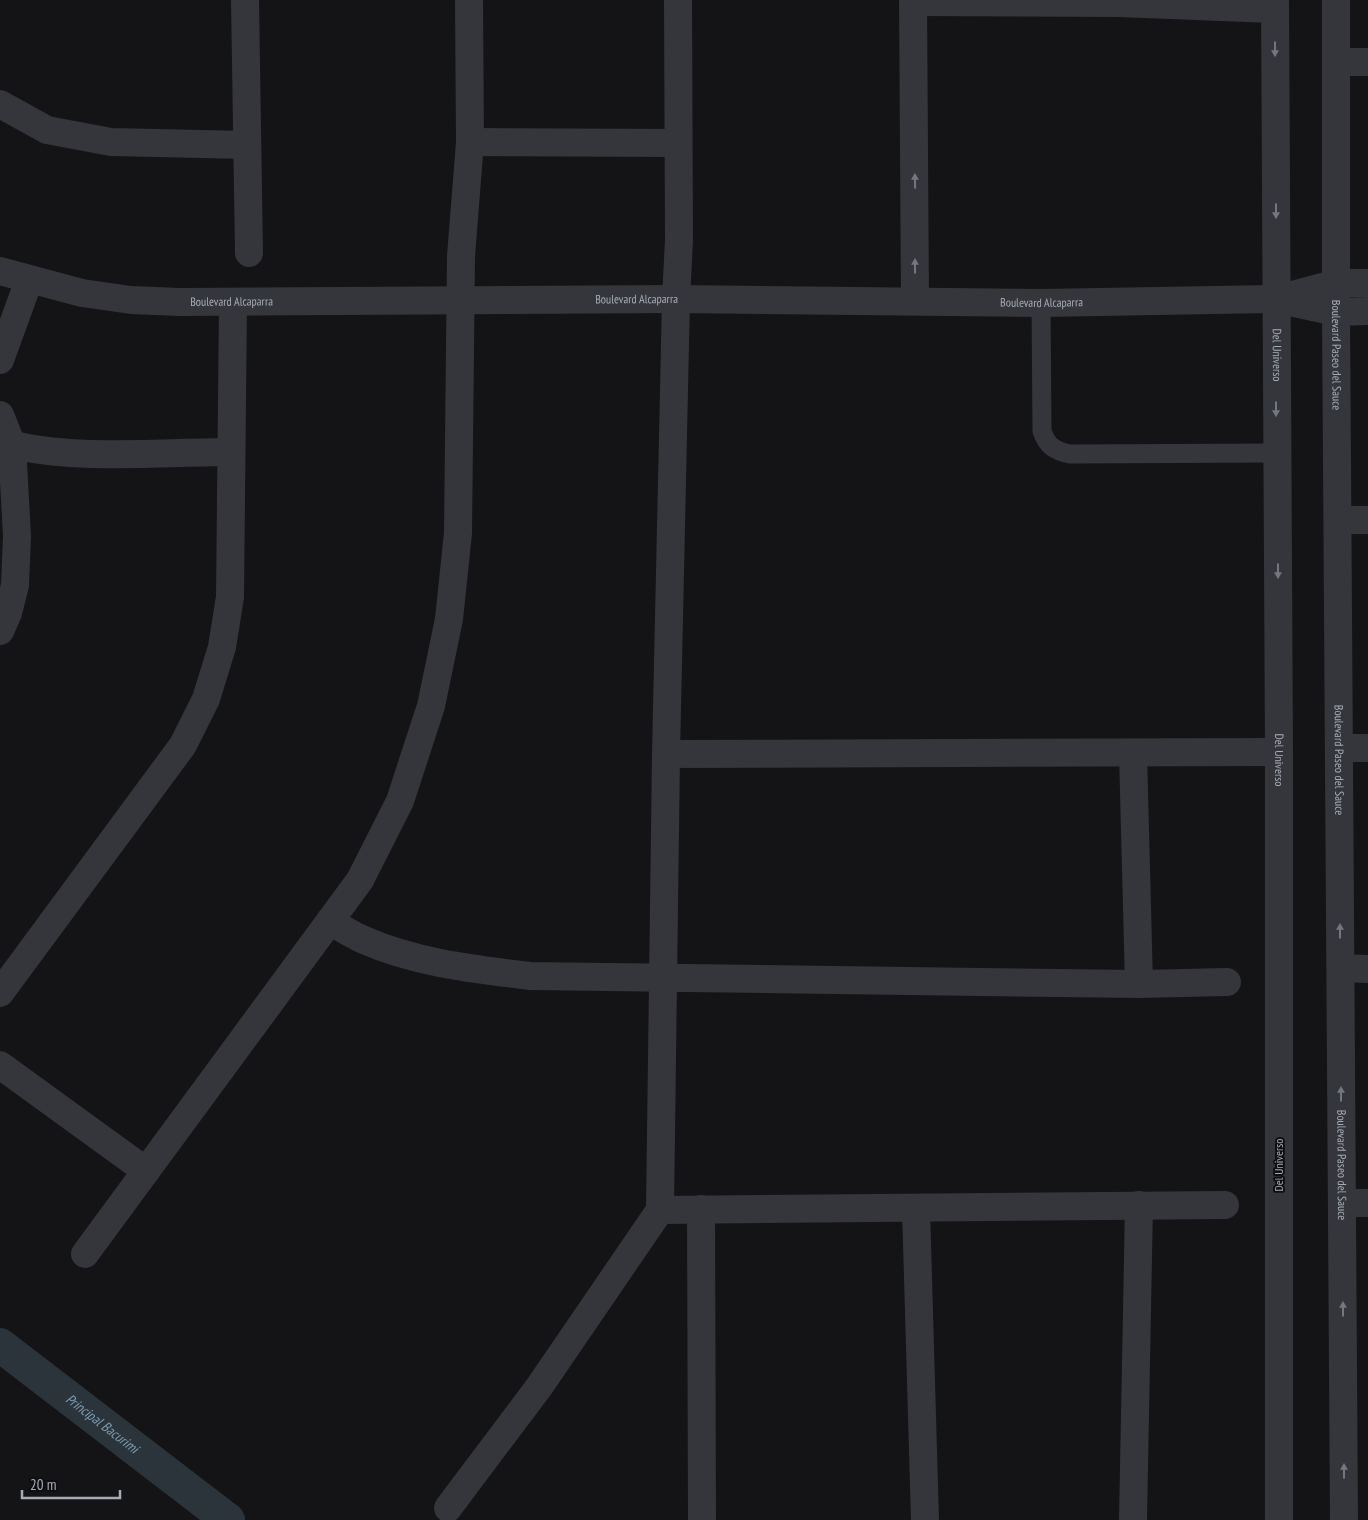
<svg xmlns="http://www.w3.org/2000/svg" width="1368" height="1520" font-family="'PT Sans Narrow',sans-serif">
  <rect width="100%" height="100%" fill="#141416"/>
  <g fill="none" stroke-linecap="round" stroke-linejoin="round">
    <!-- canal -->
    <path stroke="#2a343a" stroke-width="34" id="s1" d="M 0,1345 L 228,1520"/>
    <!-- service -->
    <path stroke="#35363b" stroke-width="19" d="M 1041,303 L 1042,431 C 1047,446 1055,451 1070,454 L 1277,453"/>
    <!-- minor -->
    <g stroke="#35363b" stroke-width="28">
      <path d="M 245,0 L 249,253"/>
      <path d="M 913,0 L 915,301"/>
      <path d="M 913,2 L 1119,3 L 1275,9"/>
      <path d="M 1337,62 L 1368,62"/>
      <path d="M 0,104 L 47,130 L 111,142 L 247,145"/>
      <path d="M 470,142 L 677,143"/>
      <path id="s2" d="M 0,271 L 82,293 L 131,300 L 180,302 L 676,299 L 1041,303 L 1276,299 L 1336,312 L 1368,311"/>
      <path d="M 1281,298 L 1337,283 L 1368,283"/>
      <path d="M 0,360 L 29,280"/>
      <path d="M 0,415 L 12,445 L 17,536 L 15,585 L 8,613 L 0,631"/>
      <path d="M 0,441 C 64,462 163,452 231,452"/>
      <path d="M 1338,520 L 1368,520"/>
      <path d="M 1340,748 L 1368,748"/>
      <path d="M 1133,753 L 1139,984"/>
      <path d="M 666,754 L 1279,752"/>
      <path d="M 330,921 C 341,928 352,935 364,940 C 416,963 474,969 530,976 L 1139,984 L 1227,982"/>
      <path d="M 1341,968 L 1368,969"/>
      <path d="M 0,993 L 183,745 L 206,699 L 222,647 L 230,597 L 233,303"/>
      <path d="M 0,1065 L 146,1171"/>
      <path d="M 1342,1203 L 1368,1203"/>
      <path d="M 916,1208 L 925,1520"/>
      <path d="M 701,1209 L 702,1520"/>
      <path d="M 660,1210 L 1225,1205"/>
      <path d="M 85,1254 L 360,880 L 400,801 L 431,706 L 449,619 L 458,533 L 461,256 L 470,142 L 469,0"/>
      <path d="M 448,1508 L 539,1387 L 660,1210 L 666,754 L 676,299 L 679,240 L 678,0"/>
      <path d="M 1133,1520 L 1139,1205"/>
    </g>
    <!-- tertiary -->
    <g stroke="#35363b" stroke-width="28">
      <path id="s3" d="M 1275,0 L 1279,752 L 1279,1520"/>
      <path id="s4" d="M 1336,0 L 1336,312 L 1344,1520"/>
    </g>
  </g>
  <!-- one-way arrows -->
  <defs><path id="oneway-solid" d="M-6-.8H1V-3.2L6.5 0L1 3.2V.8H-6Z" transform="scale(1.25)"/></defs>
  <g fill="#73777f">
    <use href="#oneway-solid" transform="translate(1275 49) rotate(90)"/>
    <use href="#oneway-solid" transform="translate(915 181) rotate(-91)"/>
    <use href="#oneway-solid" transform="translate(1276 211) rotate(90)"/>
    <use href="#oneway-solid" transform="translate(915 266) rotate(-90)"/>
    <use href="#oneway-solid" transform="translate(1276 409) rotate(90)"/>
    <use href="#oneway-solid" transform="translate(1278 571) rotate(90)"/>
    <use href="#oneway-solid" transform="translate(1340 931) rotate(-90)"/>
    <use href="#oneway-solid" transform="translate(1341 1094) rotate(-90)"/>
    <use href="#oneway-solid" transform="translate(1343 1309) rotate(-90)"/>
    <use href="#oneway-solid" transform="translate(1344 1471) rotate(-90)"/>
  </g>
  <g text-anchor="middle" stroke-width="4" stroke-linejoin="round" paint-order="stroke">
    <!-- street labels -->
    <g font-size="12" fill="#a6acb6" stroke="#0f0f11">
      <text dy="4" stroke="none"><textPath href="#s2" startOffset="640">Boulevard Alcaparra</textPath></text>
      <text dy="4" stroke="none"><textPath href="#s2" startOffset="235">Boulevard Alcaparra</textPath></text>
      <text dy="4" stroke="none"><textPath href="#s2" startOffset="1045">Boulevard Alcaparra</textPath></text>
      <text dy="4" stroke="none"><textPath href="#s3" startOffset="355">Del Universo</textPath></text>
      <text dy="4" stroke="none"><textPath href="#s4" startOffset="355">Boulevard Paseo del Sauce</textPath></text>
      <text dy="4" stroke="none"><textPath href="#s3" startOffset="760">Del Universo</textPath></text>
      <text dy="4" stroke="none"><textPath href="#s4" startOffset="760">Boulevard Paseo del Sauce</textPath></text>
      <text transform="translate(1279 1165) rotate(-90)" y="4">Del Universo</text>
      <text dy="4" stroke="none"><textPath href="#s4" startOffset="1165">Boulevard Paseo del Sauce</textPath></text>
    </g>
    <!-- water labels -->
    <g font-size="14" font-style="italic" fill="#7d9bb1" stroke="#0f0f11">
      <text dy="5" stroke="none"><textPath href="#s1" startOffset="129">Principal Bacurimi</textPath></text>
    </g>
  </g>
  <!-- scale -->
  <path d="M22 1490v8h98v-8" fill="none" stroke="#a6acb6" stroke-width="2.5"/>
  <text x="30" y="1490" font-size="15" fill="#a6acb6" stroke="#0f0f11" stroke-width="4" paint-order="stroke">20 m</text>
</svg>
